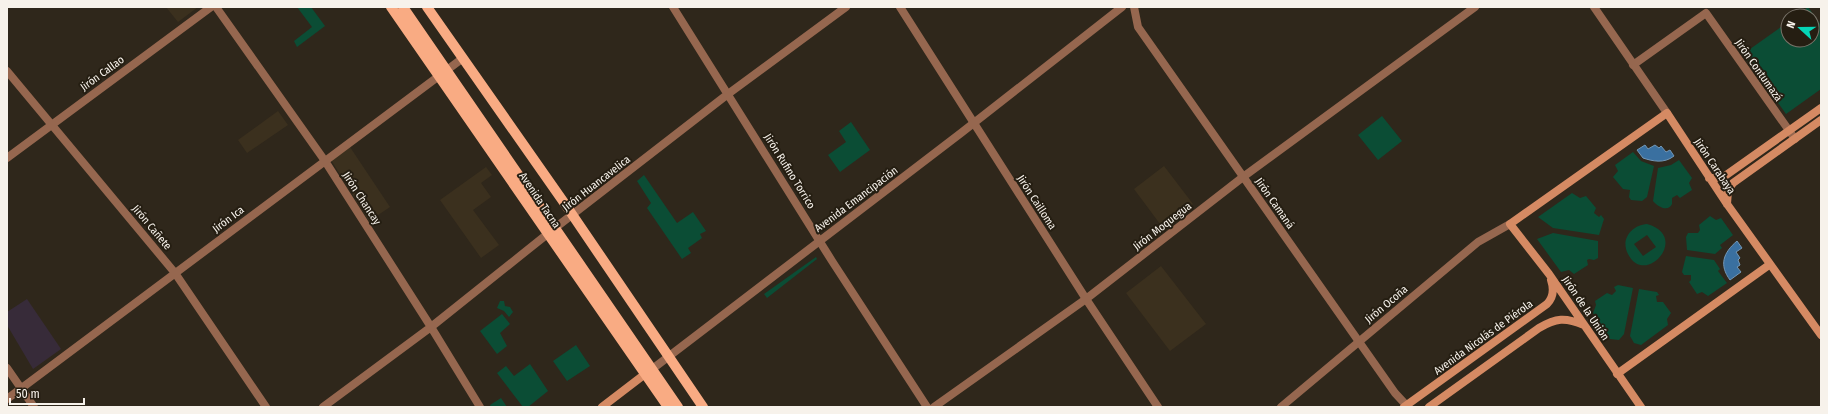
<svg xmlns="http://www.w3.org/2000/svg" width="1828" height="414" font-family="'Fira Sans Condensed',sans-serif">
  <rect width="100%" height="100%" fill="#2f271b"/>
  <!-- built -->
  <path fill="#3b301e" d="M 166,7 L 198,7 L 178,22 Z
    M 278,111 L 288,125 L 247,153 L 238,140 Z
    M 350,147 L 390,207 L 369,221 L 331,160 Z
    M 1164,166 L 1193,204 L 1163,228 L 1134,189 Z
    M 486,167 L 492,175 L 481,183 L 491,197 L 473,210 L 499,245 L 481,258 L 440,200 Z
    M 1161,266 L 1206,324 L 1170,351 L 1126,293 Z"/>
  <!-- medical -->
  <path fill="#372b39" d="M 27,299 L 61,349 L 33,369 L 7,325 L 7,312 Z"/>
  <!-- green -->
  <path fill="#0b4d35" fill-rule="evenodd" d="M 297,7 L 311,7 L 325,26 L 297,47 L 294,41 L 312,27 Z
    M 1808,7 L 1821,25 L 1821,89 L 1786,114 L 1743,54 L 1788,22 L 1788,40 L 1812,40 L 1812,16 L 1796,16 Z
    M 1382,116 L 1402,141 L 1378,160 L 1358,135 Z
    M 851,122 L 870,150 L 840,172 L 828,155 L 846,142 L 839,131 Z
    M 1633,152 L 1641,161 L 1654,166 L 1647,197 L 1642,201 L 1631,200 L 1629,197 L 1630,190 L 1623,189 L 1613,177 L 1618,171 L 1615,165 Z
    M 1679,160 L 1692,178 L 1689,183 L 1692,190 L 1680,198 L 1677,195 L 1672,198 C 1672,200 1672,202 1672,204 C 1668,213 1657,206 1653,201 L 1658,168 L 1671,165 Z
    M 644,175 L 677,223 L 693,212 L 706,231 L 700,234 L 702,238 L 688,248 L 691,253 L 682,259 L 647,208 L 651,203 L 637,181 Z
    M 1572,193 L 1580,198 L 1586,196 L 1596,208 L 1594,213 L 1599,217 L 1601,215 L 1604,219 L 1599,235 L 1553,228 L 1538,217 Z
    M 1710,216 L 1716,220 L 1721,218 L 1733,235 L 1720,245 L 1722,248 L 1715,254 L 1687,250 L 1686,237 L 1688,233 L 1698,233 L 1700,230 L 1699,225 Z
    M 1647,224 C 1691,236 1645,288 1628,254 C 1620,239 1632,225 1647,224 ZM 1647,235 L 1656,247 L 1643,256 L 1634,244 Z
    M 1553,233 L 1598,241 L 1598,258 L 1594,260 L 1589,259 L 1587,260 L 1588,265 L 1574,274 L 1569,270 L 1561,272 L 1537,239 Z
    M 1686,256 L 1714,260 L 1720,269 L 1718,271 L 1727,283 L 1708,296 L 1702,292 L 1697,294 L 1689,282 L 1691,280 L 1691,275 L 1684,275 L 1682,272 Z
    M 816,257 L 817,259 L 767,298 L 764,294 Z
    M 1618,285 L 1633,288 L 1624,334 L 1619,340 L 1610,339 L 1593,313 L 1596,305 L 1595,301 L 1607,293 L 1612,295 L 1616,291 L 1614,287 Z
    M 1639,289 L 1657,292 L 1659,295 L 1656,296 L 1657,302 L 1663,302 L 1671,313 L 1667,319 L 1668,325 L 1641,345 L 1634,343 L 1630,336 Z
    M 500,301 L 504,301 L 505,306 L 510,307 L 513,312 L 509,317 L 504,311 L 497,308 Z
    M 502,314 L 510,324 L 500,333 L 507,346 L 497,354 L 480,331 Z
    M 576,345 L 590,366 L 567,381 L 553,361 Z
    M 530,364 L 548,391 L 528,407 L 523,407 L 497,373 L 506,366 L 514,376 Z
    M 501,398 L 507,407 L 491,407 L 490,405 Z"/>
  <!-- water -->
  <path fill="#3a70a0" stroke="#7397b6" d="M 1645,145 L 1648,149 L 1655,145 L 1659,148 L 1661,146 L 1666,152 L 1670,150 L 1674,156 C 1664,164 1652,161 1643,158 L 1637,150 Z
    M 1737,241 L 1742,248 L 1736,252 L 1740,258 L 1738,260 L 1740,265 L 1737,267 L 1741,272 L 1730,280 C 1719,265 1723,253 1737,241 Z"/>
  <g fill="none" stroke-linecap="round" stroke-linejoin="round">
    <!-- minor -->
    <path stroke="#96674f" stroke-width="8" d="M 216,7 L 325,161 L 431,327 L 480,407
      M 673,7 L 832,261 L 927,407
      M 900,7 L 1086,299 L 1158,407
      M 1594,7 L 1667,113
      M 1633,65 L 1706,13 L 1795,139
      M 7,71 L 175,273 L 266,407
      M 7,158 L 211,7
      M 7,368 L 34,407
      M 7,399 L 463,58
      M 323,407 L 431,327 L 555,228 L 728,94 L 846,7
      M 934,407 L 1086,299 L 1243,177 L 1475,7
      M 1281,407 L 1478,242 L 1510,224"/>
    <!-- tertiary -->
    <path stroke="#96674f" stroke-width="8" d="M 1134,7 L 1138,27 L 1395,393 L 1408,407
      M 651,370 L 961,133 L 1122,7"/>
    <!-- secondary -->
    <path stroke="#d58a63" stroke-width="8" d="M 1709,178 L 1722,178 L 1821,108
      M 1727,204 L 1728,191 L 1733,183 L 1821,120
      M 1617,374 L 1769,265
      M 602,407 L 649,371
      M 1404,407 L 1547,304 C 1554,297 1554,289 1551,280
      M 1429,407 L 1539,328 C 1556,318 1565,317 1584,325
      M 1641,407 L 1549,274 L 1510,224 L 1667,113 L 1727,204 L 1821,335"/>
    <!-- primary -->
    <path stroke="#f9ab83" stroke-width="10" d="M 391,7 L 668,407
      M 403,7 L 678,407
      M 427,7 L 565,204 L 703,407"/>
  </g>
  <g text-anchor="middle" stroke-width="4" stroke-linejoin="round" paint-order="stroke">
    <!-- street labels -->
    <g font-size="11" fill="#f7f2eb" stroke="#251e12">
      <text transform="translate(1759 70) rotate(55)" y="4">Jirón Contumazá</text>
      <text transform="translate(102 73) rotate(-36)" y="4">Jirón Callao</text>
      <text transform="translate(1715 166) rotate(56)" y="4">Jirón Carabaya</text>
      <text transform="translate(790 171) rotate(58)" y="4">Jirón Rufino Torrico</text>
      <text transform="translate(596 183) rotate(-38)" y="4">Jirón Huancavelica</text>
      <text transform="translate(362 198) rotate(57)" y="4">Jirón Chancay</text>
      <text transform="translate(856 199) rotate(-37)" y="4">Avenida Emancipación</text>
      <text transform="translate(540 200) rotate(56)" y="4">Avenida Tacna</text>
      <text transform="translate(1037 202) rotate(57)" y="4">Jirón Cailloma</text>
      <text transform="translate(1275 203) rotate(55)" y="4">Jirón Camaná</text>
      <text transform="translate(228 219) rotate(-37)" y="4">Jirón Ica</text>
      <text transform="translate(1162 226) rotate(-38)" y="4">Jirón Moquegua</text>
      <text transform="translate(152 227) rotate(50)" y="4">Jirón Cañete</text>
      <text transform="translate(1386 304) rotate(-40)" y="4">Jirón Ocoña</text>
      <text transform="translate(1586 308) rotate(56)" y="4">Jirón de la Unión</text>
      <text transform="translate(1483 337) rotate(-36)" y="4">Avenida Nicolás de Piérola</text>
    </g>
  </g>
  <!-- border -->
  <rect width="1828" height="414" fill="none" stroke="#f7f2eb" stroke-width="16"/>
  <!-- north arrow -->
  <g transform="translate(1800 28) rotate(291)"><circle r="19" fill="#251e12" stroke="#797369"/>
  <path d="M0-3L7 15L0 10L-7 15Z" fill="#05d5b6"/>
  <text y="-6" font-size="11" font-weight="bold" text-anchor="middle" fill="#f7f2eb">N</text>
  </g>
  <!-- scale -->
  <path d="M10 398v6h74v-6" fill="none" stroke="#f7f2eb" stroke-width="2"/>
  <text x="16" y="398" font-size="12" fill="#f7f2eb" stroke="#251e12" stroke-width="3" paint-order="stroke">50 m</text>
</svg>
